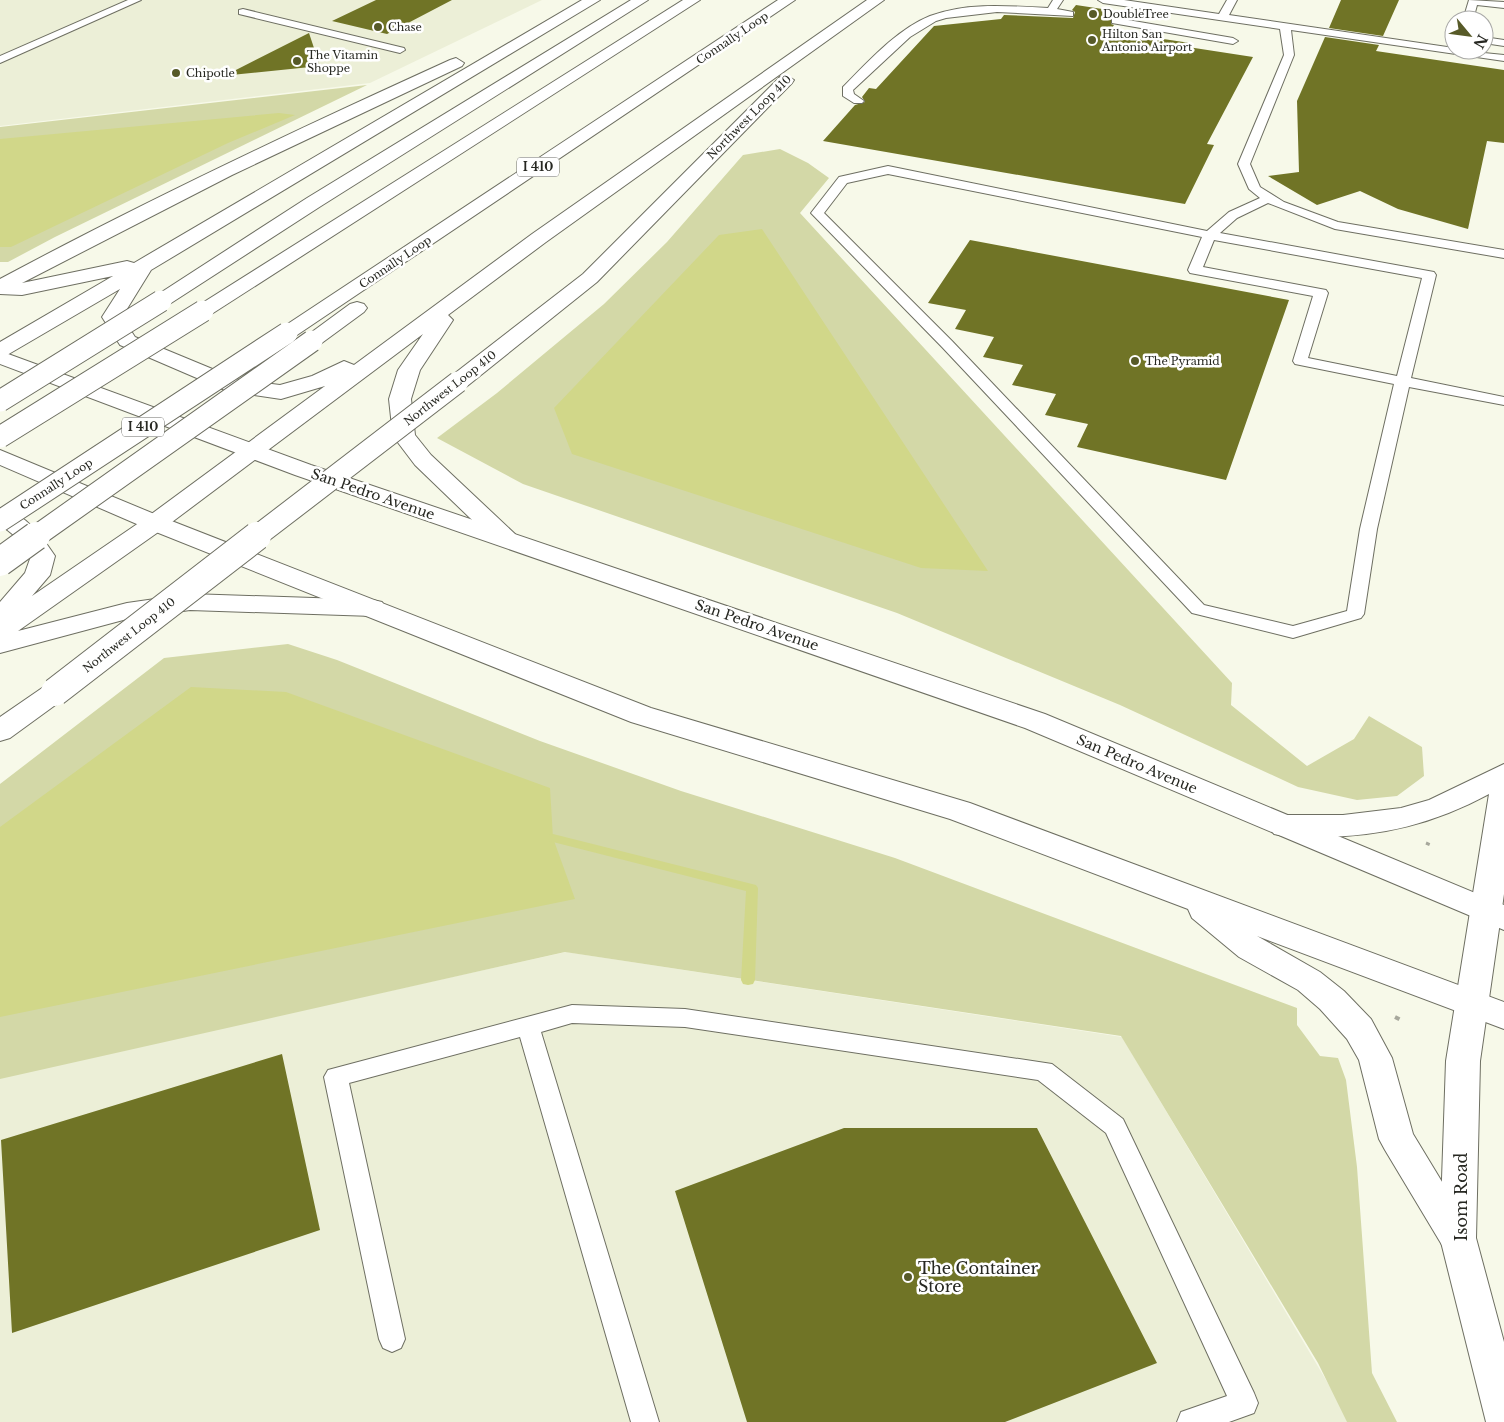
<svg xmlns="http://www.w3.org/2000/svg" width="1504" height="1422" font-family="'Libre Baskerville',serif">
  <rect width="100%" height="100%" fill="#f7f9e9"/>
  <!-- built -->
  <path fill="#ecefd7" d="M 0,0 L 542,0 L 370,83 L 0,126 Z
    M 566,952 L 1122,1037 L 1351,1422 L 0,1422 L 0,1077 Z"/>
  <!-- green -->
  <path fill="#d3d8a7" d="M 367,85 L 55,237 L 8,262 L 0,262 L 0,127 Z
    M 780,149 L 808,163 L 829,178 L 800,213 L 1232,683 L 1231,705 L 1307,766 L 1354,739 L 1369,716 L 1422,747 L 1424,776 L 1397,796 L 1357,800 L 1298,787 L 1120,705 L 897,613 L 523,484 L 437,438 L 497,393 L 604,304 L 667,242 L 743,155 Z
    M 288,644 L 337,660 L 540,741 L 681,791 L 895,858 L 1297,1008 L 1297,1025 L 1320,1056 L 1338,1058 L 1346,1080 L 1357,1167 L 1372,1373 L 1397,1422 L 1347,1422 L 1318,1363 L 1121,1036 L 565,952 L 0,1079 L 0,784 L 164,658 Z"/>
  <!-- water -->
  <path fill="#d1d789" d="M 279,113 L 295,115 L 228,143 L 11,247 L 0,247 L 0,139 Z
    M 762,229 L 988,571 L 921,568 L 572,454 L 554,408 L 719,235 Z
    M 191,687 L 286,692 L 550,788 L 553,838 L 575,899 L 0,1017 L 0,827 Z"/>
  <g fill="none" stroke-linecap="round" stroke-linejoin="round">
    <!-- stream -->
    <path fill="#d1d789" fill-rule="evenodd" d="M 553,834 L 756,885 L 758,888 L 755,980 L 753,984 L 748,985 L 743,984 L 741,980 L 746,891 L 549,841 L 547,838 L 549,835 Z"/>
  </g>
  <!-- building -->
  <path fill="#707426" d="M 376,0 L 452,0 L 387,34 L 332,21 Z
    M 1341,0 L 1399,0 L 1383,36 L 1329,28 Z
    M 1076,5 L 1122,12 L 1119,17 L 1111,18 L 1111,24 L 1114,25 L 1110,31 L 1190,43 L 1188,47 L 1253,57 L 1207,144 L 1214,145 L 1185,204 L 823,141 L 855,105 L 865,102 L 862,97 L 869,88 L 876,89 L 934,26 L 1001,19 L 1004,15 L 1073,18 L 1075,12 L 1072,10 Z
    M 309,33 L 320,66 L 231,75 L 230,73 Z
    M 1325,37 L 1379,45 L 1376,51 L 1504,70 L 1504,143 L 1487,141 L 1468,229 L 1398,209 L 1360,191 L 1317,205 L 1268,176 L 1299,172 L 1297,101 Z
    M 970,240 L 1289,300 L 1226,480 L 1077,447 L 1088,424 L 1045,415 L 1056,394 L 1012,385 L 1023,365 L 983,357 L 994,337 L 955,329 L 966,310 L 928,303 Z
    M 282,1054 L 320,1230 L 12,1333 L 1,1140 Z
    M 844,1128 L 1037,1128 L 1157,1363 L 1005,1422 L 747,1422 L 675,1191 Z"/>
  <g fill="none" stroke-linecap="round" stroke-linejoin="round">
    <defs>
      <path id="lane" d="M 128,0 L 141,0 L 0,63 L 0,56 Z
        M 1053,0 L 1063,0 L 1057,9 L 1073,12 L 1073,16 L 997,12 L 946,18 L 936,21 L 910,37 L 853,90 L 854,94 L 864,101 L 862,103 L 854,103 L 843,96 L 843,87 C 868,62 896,30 930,16 C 966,2 1010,6 1048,8 Z
        M 1098,0 L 1124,0 L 1219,14 L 1227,0 L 1237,0 L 1229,15 L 1454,48 L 1454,50 L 1504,55 L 1504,61 L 1291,30 L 1294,55 L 1250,164 L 1260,187 L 1284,202 L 1338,222 L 1504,250 L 1504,258 L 1335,229 L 1268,203 L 1237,218 L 1220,233 L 1434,272 L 1436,275 L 1411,378 L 1504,397 L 1504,405 L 1409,387 L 1377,529 L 1364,614 L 1361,618 L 1293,638 L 1192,613 L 942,347 L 811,213 L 839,177 L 888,166 L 1207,231 L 1229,212 L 1260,198 L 1249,189 L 1238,164 L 1284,55 L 1280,29 L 1103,3 ZM 888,174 L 1202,237 L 1188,270 L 1190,273 L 1313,296 L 1293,361 L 1295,364 L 1394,384 L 1360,529 L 1347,611 L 1293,626 L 1204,605 L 952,341 L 824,213 L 847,183 ZM 1214,240 L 1422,278 L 1397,376 L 1308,358 L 1328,293 L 1326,290 L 1203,267 Z
        M 1469,0 L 1504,2 L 1504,8 L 1477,5 L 1473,20 L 1463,20 Z
        M 243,9 L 404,48 L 405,50 L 400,53 L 239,14 L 239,10 Z
        M 1116,18 L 1233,38 L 1238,41 L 1233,44 L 1112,23 L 1112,19 Z
        M 1484,37 L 1504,40 L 1504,46 L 1484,43 Z
        M 572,1005 L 685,1009 L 1052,1064 L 1123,1119 L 1254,1393 L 1258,1403 L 1254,1413 L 1229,1422 L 1177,1422 L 1181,1412 L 1227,1396 L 1106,1133 L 1038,1080 L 685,1027 L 572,1023 L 541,1032 L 659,1422 L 631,1422 L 520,1037 L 349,1083 L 405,1339 L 401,1348 L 392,1352 L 383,1348 L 379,1339 L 324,1077 L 328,1070 Z"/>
      <path id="secondary" d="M 582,0 L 600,0 L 151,270 L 122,317 L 135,337 L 239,380 L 280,385 L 312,376 L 344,361 L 354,365 L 532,234 L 867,0 L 884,0 L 546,242 L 448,315 L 453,320 L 420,370 L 411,399 L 415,435 L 431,455 L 515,534 L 518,539 L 515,544 L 506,546 L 497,544 L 415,465 L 393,436 L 389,399 L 398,370 L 423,334 L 164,528 L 18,631 L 127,603 L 190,594 L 373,600 L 382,602 L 386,608 L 382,614 L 373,616 L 190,610 L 127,619 L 0,653 L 0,602 L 25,573 L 31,556 L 16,537 L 0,524 L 0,508 C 26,514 41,535 55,556 L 50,575 L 32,596 L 146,518 L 325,386 L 281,399 L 227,391 L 120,345 L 102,317 L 120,289 L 7,355 L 0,357 L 0,342 L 113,276 L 22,295 L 0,294 L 0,279 C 147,200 298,129 450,60 L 456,58 L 464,63 L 462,66 L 232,175 L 22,283 L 127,261 L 134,263 Z
        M 786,75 L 794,80 L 792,83 L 597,282 L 466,387 L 458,388 L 450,387 L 447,382 L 450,377 L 583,274 L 780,77 Z
        M 55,683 L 65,686 L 69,692 L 65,698 L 10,738 L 0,741 L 0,717 L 45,686 Z
        M 1504,764 L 1504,894 L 1480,1061 L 1476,1238 L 1504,1342 L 1504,1422 L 1486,1422 L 1440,1238 L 1446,1061 L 1489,794 C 1435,823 1382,837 1319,837 C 1304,837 1289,838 1274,834 L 1269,826 L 1274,818 L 1284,815 L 1343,815 L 1401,808 L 1429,800 Z"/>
      <path id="primary" d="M 0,351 L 311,465 L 1045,714 L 1504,905 L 1504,930 L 1025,728 L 295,475 L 0,364 Z
        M 0,450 L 164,518 L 651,708 L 970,803 L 1504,1002 L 1504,1029 L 1257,936 L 1320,972 L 1344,991 L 1371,1019 L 1392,1058 L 1413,1134 L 1476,1238 L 1471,1250 L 1458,1255 L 1445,1250 L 1385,1150 L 1379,1139 L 1359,1060 L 1347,1039 L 1320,1009 L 1298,990 L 1239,957 L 1192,918 L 1188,909 L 950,819 L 631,722 L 146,528 L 0,465 Z"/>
      <path id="highway" d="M 631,0 L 648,0 L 321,206 L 168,305 L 161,307 L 154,305 L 151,301 L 154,297 L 307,198 Z
        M 683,0 L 700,0 L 210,315 L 203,317 L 196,315 L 193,311 L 196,307 Z
        M 778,0 L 795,0 L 294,337 L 287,339 L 280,337 L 277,333 L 280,329 Z
        M 357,302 L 364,304 L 367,308 L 364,312 L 319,345 L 312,347 L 305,345 L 302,341 L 305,337 L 350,304 Z"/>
    </defs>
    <!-- lane casing -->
    <use href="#lane" stroke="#6e6f62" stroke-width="2"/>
    <!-- secondary casing -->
    <use href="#secondary" stroke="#6e6f62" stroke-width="2"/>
    <!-- primary casing -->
    <use href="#primary" stroke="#6e6f62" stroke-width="2"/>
    <!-- highway casing -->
    <use href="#highway" stroke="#6e6f62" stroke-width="2"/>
    <!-- path-far1 -->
    <path stroke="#a7a89c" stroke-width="3" stroke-dasharray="4 4" stroke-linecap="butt" d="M 1426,843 L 1433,846"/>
    <!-- path -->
    <path stroke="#a7a89c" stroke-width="4" stroke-dasharray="5 5" stroke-linecap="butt" d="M 1395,1017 L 1403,1021"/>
    <!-- lane -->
    <use href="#lane" fill="#fff" fill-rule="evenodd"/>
    <!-- secondary -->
    <use href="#secondary" fill="#fff" fill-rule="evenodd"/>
    <!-- primary -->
    <use href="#primary" fill="#fff" fill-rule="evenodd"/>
    <!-- highway -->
    <use href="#highway" fill="#fff" fill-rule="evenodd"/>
    <defs>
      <path id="secondary-bridge-far1" d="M 256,537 L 458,382"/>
      <path id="secondary-bridge" d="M 55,692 L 257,536"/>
      <path id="highway-bridge-far1" d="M 0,401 L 161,301
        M 0,437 L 203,311
        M 0,521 L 287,333
        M 35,537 L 312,341"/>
      <path id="highway-bridge" d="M 0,562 L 36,536"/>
    </defs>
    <!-- secondary-bridge-far1 casing -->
    <use href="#secondary-bridge-far1" stroke="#6e6f62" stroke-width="23" stroke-linecap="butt"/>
    <!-- secondary-bridge casing -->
    <use href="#secondary-bridge" stroke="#6e6f62" stroke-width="30" stroke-linecap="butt"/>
    <!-- highway-bridge-far1 casing -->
    <use href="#highway-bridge-far1" stroke="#6e6f62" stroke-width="23" stroke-linecap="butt"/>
    <!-- highway-bridge casing -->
    <use href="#highway-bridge" stroke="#6e6f62" stroke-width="30" stroke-linecap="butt"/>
    <!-- secondary-bridge-far1 -->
    <use href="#secondary-bridge-far1" stroke="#fff" stroke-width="21"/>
    <!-- secondary-bridge -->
    <use href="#secondary-bridge" stroke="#fff" stroke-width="28"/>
    <!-- highway-bridge-far1 -->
    <use href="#highway-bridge-far1" stroke="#fff" stroke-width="21"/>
    <!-- highway-bridge -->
    <use href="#highway-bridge" stroke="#fff" stroke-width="28"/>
  </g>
  <!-- markers -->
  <g fill="#575a28" stroke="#fff" stroke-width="2">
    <circle cx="1093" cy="14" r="5"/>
    <circle cx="378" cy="27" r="5"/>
    <circle cx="1092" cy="40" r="5"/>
    <circle cx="297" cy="61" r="5"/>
    <circle cx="176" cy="73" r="5"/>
    <circle cx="1135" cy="361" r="5"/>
    <circle cx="908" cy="1277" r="5"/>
  </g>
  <g text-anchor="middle" stroke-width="5" stroke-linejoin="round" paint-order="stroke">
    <!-- far-poi labels -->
    <g font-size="11" fill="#272822" stroke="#fff" text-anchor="start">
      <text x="1103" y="18">DoubleTree</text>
      <text x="388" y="31">Chase</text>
      <text x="1102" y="38">Hilton San<tspan x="1102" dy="13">Antonio Airport</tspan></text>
      <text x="307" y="59">The Vitamin<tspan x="307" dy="13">Shoppe</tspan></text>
      <text x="186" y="77">Chipotle</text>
      <text x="1145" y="365">The Pyramid</text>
    </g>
    <!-- far-street labels -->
    <g font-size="11" fill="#272822" stroke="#fff">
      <text transform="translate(732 38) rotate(-34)" y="4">Connally Loop</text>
      <text transform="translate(749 117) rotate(-45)" y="4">Northwest Loop 410</text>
      <text transform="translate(395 262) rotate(-34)" y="4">Connally Loop</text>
      <text transform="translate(450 388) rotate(-38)" y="4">Northwest Loop 410</text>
      <text transform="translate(56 484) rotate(-33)" y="4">Connally Loop</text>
      <text transform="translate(129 635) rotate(-38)" y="4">Northwest Loop 410</text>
    </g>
    <!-- shield labels -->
    <g fill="#fff" stroke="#686864" stroke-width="1">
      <rect x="517" y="157.5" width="42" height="19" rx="4"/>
      <rect x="122" y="417.5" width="42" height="19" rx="4"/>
    </g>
    <g font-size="12" font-weight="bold" fill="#272822">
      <text x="538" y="171">I 410</text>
      <text x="143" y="431">I 410</text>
    </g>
    <!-- street labels -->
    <g font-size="14" fill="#272822" stroke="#fff">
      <text transform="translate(373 494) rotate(19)" y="5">San Pedro Avenue</text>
      <text transform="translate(757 625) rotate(19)" y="5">San Pedro Avenue</text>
      <text transform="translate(1137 764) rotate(23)" y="5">San Pedro Avenue</text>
    </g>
    <!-- near-street labels -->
    <g font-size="16" fill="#272822" stroke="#fff">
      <text transform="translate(1461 1197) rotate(-90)" y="6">Isom Road</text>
    </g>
    <!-- near-poi labels -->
    <g font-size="16" fill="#272822" stroke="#fff" text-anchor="start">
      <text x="918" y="1274">The Container<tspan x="918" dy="18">Store</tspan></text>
    </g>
  </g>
  <!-- north arrow -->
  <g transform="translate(1469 35) rotate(119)"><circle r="24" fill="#ffffff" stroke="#a9a9a7"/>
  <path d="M0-4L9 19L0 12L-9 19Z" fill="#575a28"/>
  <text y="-8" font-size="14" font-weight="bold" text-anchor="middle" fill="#272822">N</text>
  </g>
</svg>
